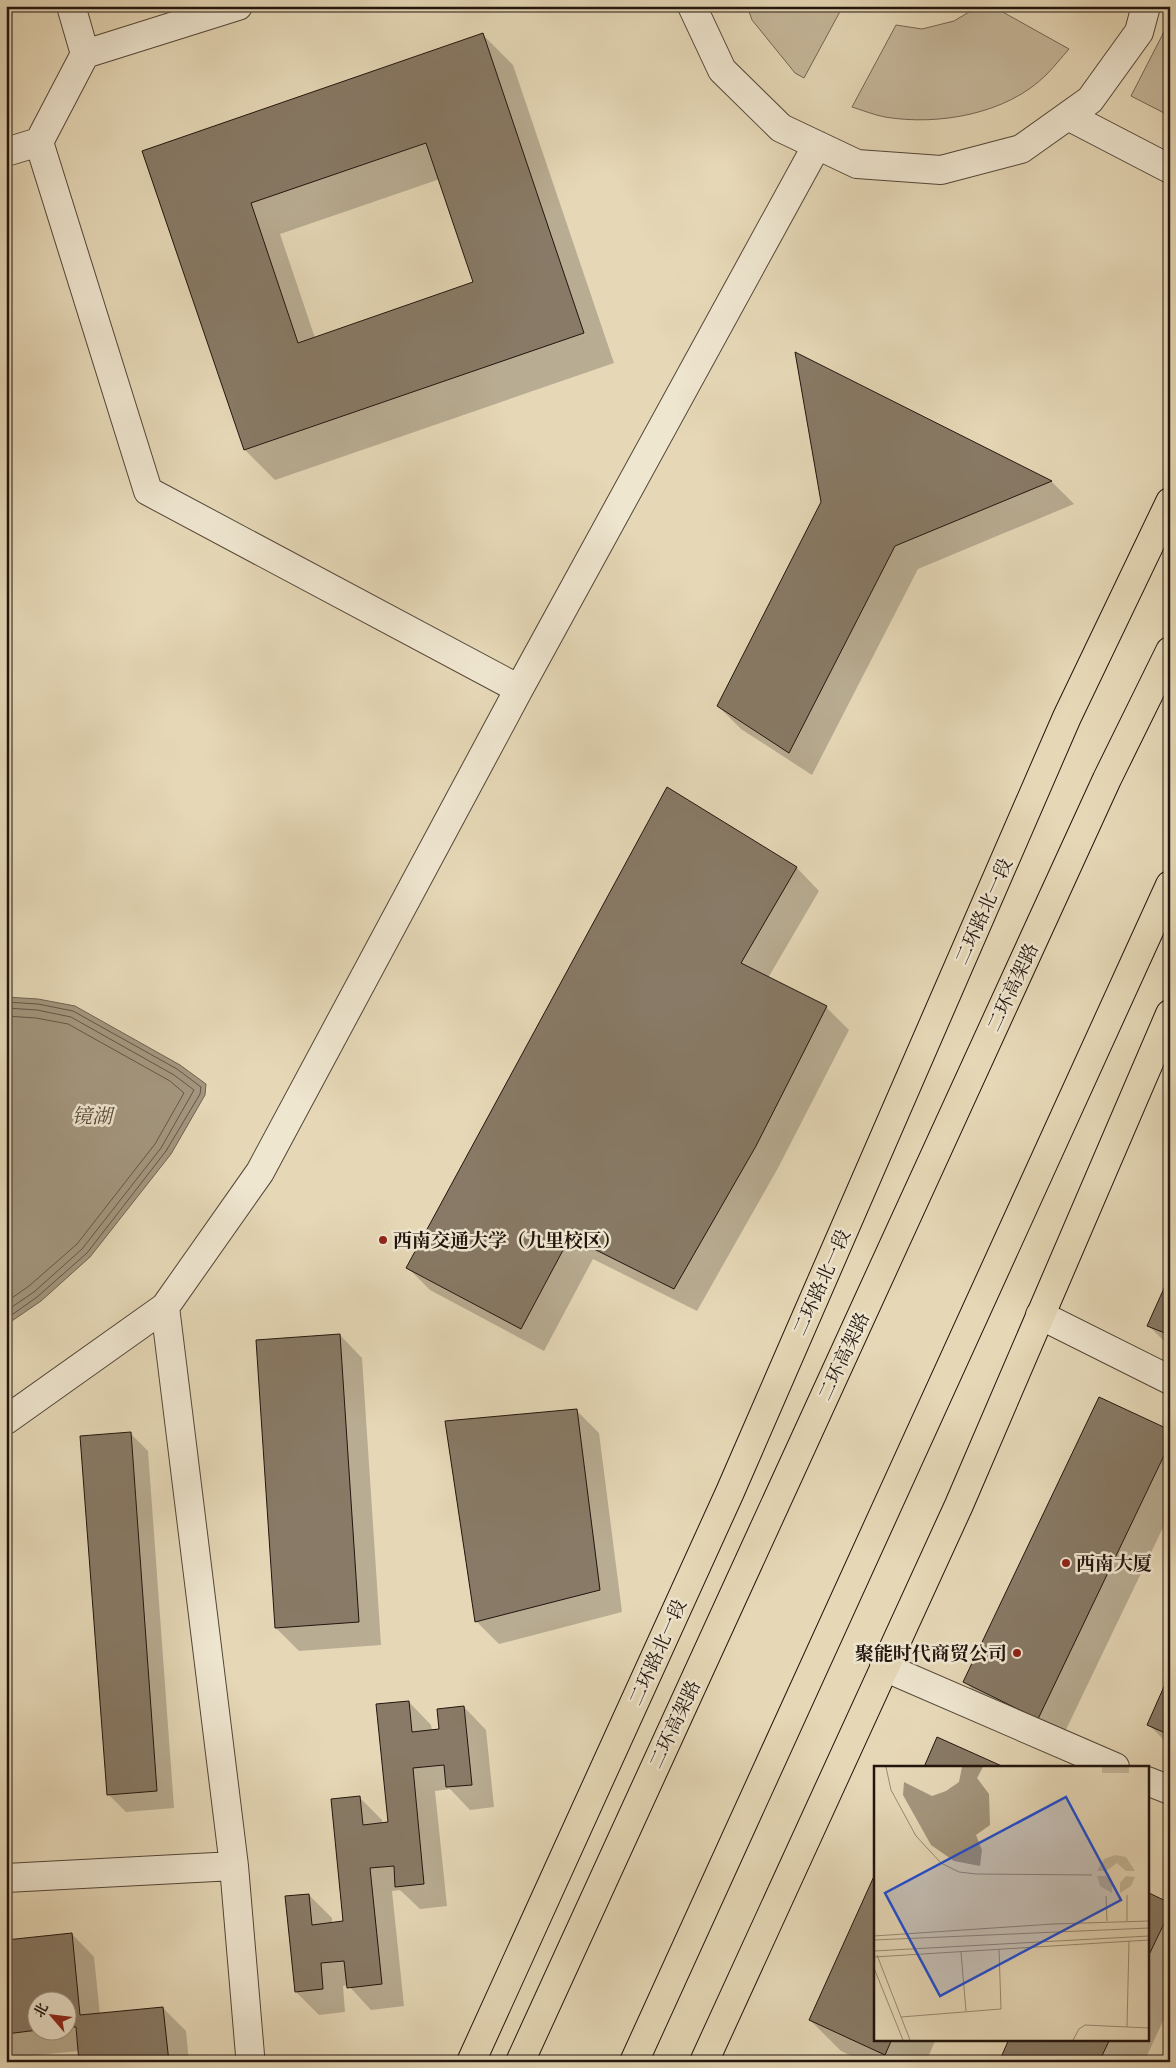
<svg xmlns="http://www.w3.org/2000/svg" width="1176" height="2068" font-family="'EB Garamond','Noto Serif SC',serif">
  <rect width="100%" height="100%" fill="#e6d8b7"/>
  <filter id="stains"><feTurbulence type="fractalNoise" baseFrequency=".004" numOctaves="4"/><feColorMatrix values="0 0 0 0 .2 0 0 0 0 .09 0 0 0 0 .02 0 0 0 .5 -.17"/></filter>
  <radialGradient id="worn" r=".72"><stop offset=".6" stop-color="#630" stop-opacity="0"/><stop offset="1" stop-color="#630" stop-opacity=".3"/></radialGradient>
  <!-- green -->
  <path fill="#c5b79a" stroke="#746654" d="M 747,6 L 843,6 L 804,78 L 795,73 L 752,20 Z
    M 979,6 L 992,6 L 1069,49 C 1061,58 1054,67 1046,75 C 1007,114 938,126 885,117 C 874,115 862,110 852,107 L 896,25 L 922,29 L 954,21 Z
    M 1170,20 L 1170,116 L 1131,96 Z"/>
  <!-- water -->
  <path fill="#a3967e" stroke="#6f6251" d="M 6,997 L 38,999 L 75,1006 L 180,1065 L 206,1084 L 205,1095 L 171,1154 L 90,1257 L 41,1301 L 6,1325 Z"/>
  <!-- shadow -->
  <path fill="#0003" fill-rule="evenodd" d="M 483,35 L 513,65 L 614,363 L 275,480 L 245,450 L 144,151 ZM 440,179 L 475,283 L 315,338 L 280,234 Z
    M 6,101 L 11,115 L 6,116 Z
    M 797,354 L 1052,482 L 1074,504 L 918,569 L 812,775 L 741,729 L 718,706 L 822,503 Z
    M 668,788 L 797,868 L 819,891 L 768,978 L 826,1007 L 849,1030 L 778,1168 L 697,1311 L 593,1259 L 544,1351 L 430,1290 L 407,1267 Z
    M 1170,1278 L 1170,1347 L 1149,1326 Z
    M 340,1335 L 362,1358 L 381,1645 L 299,1651 L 276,1628 Z
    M 576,1410 L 599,1433 L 622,1612 L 499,1644 L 476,1621 Z
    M 1170,1432 L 1170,1513 L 1061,1740 L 988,1705 L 965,1682 Z
    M 130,1433 L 148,1451 L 174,1808 L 126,1812 L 108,1794 Z
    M 1170,1676 L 1170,1746 L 1148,1724 Z
    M 409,1702 L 431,1725 L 432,1731 L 441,1730 L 464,1707 L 486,1730 L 494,1807 L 470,1810 L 450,1789 L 435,1791 L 447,1906 L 420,1909 L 400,1890 L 392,1891 L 404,2006 L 371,2010 L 348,1985 L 343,1986 L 345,2012 L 319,2015 L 296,1992 L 309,1895 L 332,1918 L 332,1924 L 345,1922 L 359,1797 L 382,1820 L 382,1824 L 389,1823 Z
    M 6,1775 L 12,1853 L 6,1853 Z
    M 1147,1894 L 1170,1904 L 1170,2006 L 1144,2062 L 1000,2062 L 1010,2039 L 1147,2039 Z
    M 72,1934 L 94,1957 L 100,2015 L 163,2008 L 186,2031 L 189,2062 L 80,2062 L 79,2051 L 6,2058 L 6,1941 ZM 38,2000 L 68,2000 L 68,2030 L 38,2030 Z
    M 810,2020 L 875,2039 L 936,2039 L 926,2062 L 865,2062 L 841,2051 Z"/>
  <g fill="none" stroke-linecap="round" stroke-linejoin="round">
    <!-- shore -->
    <path stroke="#625646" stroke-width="1" d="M 6,1002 L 38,1004 L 73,1011 L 177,1069 L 201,1087 L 200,1094 L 166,1151 L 87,1253 L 37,1297 L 6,1319
      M 6,1008 L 37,1010 L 71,1017 L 174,1075 L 194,1090 L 161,1148 L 82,1249 L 34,1292 L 6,1311
      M 6,1016 L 36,1018 L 68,1024 L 170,1081 L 184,1093 L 155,1144 L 77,1244 L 29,1286 L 6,1302"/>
  </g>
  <!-- building -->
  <path fill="#887a66" stroke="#22150e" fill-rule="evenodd" d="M 483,33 L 584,333 L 244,450 L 142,151 ZM 426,143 L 473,282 L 298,343 L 251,203 Z
    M 795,352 L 1052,481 L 895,546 L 789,753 L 717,706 L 821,502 Z
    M 667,787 L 797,867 L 741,963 L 827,1006 L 756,1146 L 674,1289 L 570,1237 L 521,1329 L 406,1268 Z
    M 1170,1275 L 1170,1335 L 1147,1326 Z
    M 340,1334 L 359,1622 L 275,1628 L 256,1340 Z
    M 1099,1397 L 1170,1430 L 1170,1443 L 1038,1719 L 963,1682 Z
    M 577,1409 L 600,1590 L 475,1622 L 445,1421 Z
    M 131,1432 L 157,1791 L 107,1795 L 80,1436 Z
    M 1170,1673 L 1170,1735 L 1147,1725 Z
    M 409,1701 L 412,1732 L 439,1729 L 437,1709 L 464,1706 L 472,1785 L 446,1787 L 444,1765 L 413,1768 L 424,1884 L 395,1887 L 394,1866 L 370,1868 L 382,1984 L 347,1988 L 344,1961 L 321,1963 L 323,1989 L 295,1992 L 285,1896 L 309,1894 L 312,1925 L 343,1921 L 331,1799 L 360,1796 L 363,1825 L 388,1822 L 376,1704 Z
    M 937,1737 L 1004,1767 L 924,1767 Z
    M 875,1874 L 875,2039 L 892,2039 L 885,2055 L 809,2020 Z
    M 1147,1892 L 1170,1903 L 1170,1911 L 1147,1959 Z
    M 72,1933 L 80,2015 L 163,2007 L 169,2062 L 79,2062 L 76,2027 L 68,2027 L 68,2000 L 38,2000 L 38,2030 L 6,2034 L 6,1940 Z
    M 1009,2039 L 1110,2039 L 1099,2062 L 999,2062 Z"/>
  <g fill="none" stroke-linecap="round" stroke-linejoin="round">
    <defs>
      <path id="minor" d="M 71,6 L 85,54 L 238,6
        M 692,6 L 722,70 L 781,128 L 857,164 L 941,170 L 1021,149 L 1090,100 L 1139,32 L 1146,6
        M 1068,116 L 1170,169
        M 39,142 L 148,491 L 519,689
        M 6,152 L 39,142 L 85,54
        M 165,1307 L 234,1866 L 250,2055
        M 1040,1315 L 1170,1380
        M 6,1420 L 165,1307 L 260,1172 L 519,689 L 817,145
        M 884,1667 L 1115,1767
        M 1147,1781 L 1170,1790
        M 6,1878 L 234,1866"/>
      <path id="major" d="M 471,2062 L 730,1492 L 1067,717 L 1170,502
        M 704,2062 L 959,1505 L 1170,1014"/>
      <path id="highway" d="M 520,2062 L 1107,779 L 1170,651
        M 634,2062 L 1170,885"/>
    </defs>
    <!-- minor casing -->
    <use href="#minor" stroke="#534638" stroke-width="30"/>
    <!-- major casing -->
    <use href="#major" stroke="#22150e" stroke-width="30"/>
    <!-- highway casing -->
    <use href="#highway" stroke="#22150e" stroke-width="30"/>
    <!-- minor -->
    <use href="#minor" stroke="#efe6d0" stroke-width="28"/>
    <!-- major -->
    <use href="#major" stroke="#e6d8b7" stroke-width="28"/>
    <!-- highway -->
    <use href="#highway" stroke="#e6d8b7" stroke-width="28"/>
  </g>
  <!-- markers -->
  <g fill="#8f2418" stroke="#efe6d0" stroke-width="2">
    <circle cx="383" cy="1240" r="5"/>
    <circle cx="1066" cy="1563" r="5"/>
    <circle cx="1017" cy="1653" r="5"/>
  </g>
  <g text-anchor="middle" stroke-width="5" stroke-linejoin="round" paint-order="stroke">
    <!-- street labels -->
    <g font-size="19" fill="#22150e" stroke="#efe6d0">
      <text transform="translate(983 911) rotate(-66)" y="7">二环路北一段</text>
      <text transform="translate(1012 987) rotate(-65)" y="7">二环高架路</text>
      <text transform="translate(821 1282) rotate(-66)" y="7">二环路北一段</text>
      <text transform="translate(843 1356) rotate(-65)" y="7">二环高架路</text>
      <text transform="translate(657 1652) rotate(-66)" y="7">二环路北一段</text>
      <text transform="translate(674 1724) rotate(-65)" y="7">二环高架路</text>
    </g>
    <!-- poi labels -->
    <g font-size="19" font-weight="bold" fill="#22150e" stroke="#efe6d0" text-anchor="start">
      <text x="393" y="1247">西南交通大学（九里校区）</text>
      <text x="1076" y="1570">西南大厦</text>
      <text x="1007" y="1660" text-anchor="end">聚能时代商贸公司</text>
    </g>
    <!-- water labels -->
    <g font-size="20" font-style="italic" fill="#56493b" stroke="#efe6d0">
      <text x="92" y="1123">镜湖</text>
    </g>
  </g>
  <!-- overview -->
  <g transform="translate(874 1766)">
    <rect width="275" height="275" fill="#e6d8b7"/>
    <path d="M 228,1 L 255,1 L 255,7 L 228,7 ZM 241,89 L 252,91 L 261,105 L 252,105 L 243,97 L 232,105 L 223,105 L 230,93 ZM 223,110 L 232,110 L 238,117 L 238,127 L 226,120 ZM 252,110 L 261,111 L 257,120 L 246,127 L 246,117 Z" fill="#c5b79a"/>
    <path d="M 88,1 L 109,1 L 103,12 L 115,28 L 116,59 L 102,69 L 108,84 L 106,100 L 80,95 L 57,79 L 29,29 L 30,16 L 58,30 L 72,25 L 85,16 Z" fill="#a3967e"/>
    <path fill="none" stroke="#988a73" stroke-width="1" d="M 12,1 L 17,24 L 42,70 L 67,97 L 85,106 L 102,108 L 218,109M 253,129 L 253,155M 232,130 L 233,155M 0,170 L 179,158 L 275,155M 0,174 L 275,162M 0,185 L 275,170M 87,186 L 92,245M 3,189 L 36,274M 0,191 L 275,174M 0,202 L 29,274M 27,251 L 127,243 L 125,183M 253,261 L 255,175M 199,274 L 205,263 L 211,259 L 275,262"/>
    <path fill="#1d4ed8" fill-opacity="0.15" stroke="#1d4ed8" stroke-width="2.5" d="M 192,31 L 247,134 L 66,230 L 11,127 Z"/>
    <rect width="275" height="275" fill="none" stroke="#22150e" stroke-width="2.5"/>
  </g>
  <!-- margin -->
  <rect width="1176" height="2068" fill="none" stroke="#e6d8b7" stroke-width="25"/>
  <rect x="8" y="8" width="1161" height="2053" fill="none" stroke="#22150e" stroke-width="2.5"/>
  <rect x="12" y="12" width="1151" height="2043" fill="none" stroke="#22150e"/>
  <!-- north arrow -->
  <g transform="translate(52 2016) rotate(298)"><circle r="24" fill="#efe6d0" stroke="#9d9282"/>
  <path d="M0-4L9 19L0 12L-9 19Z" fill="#8f2418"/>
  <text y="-8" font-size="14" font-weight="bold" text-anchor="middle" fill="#22150e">北</text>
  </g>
  <rect width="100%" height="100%" filter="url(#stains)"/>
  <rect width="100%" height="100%" fill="url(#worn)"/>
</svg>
